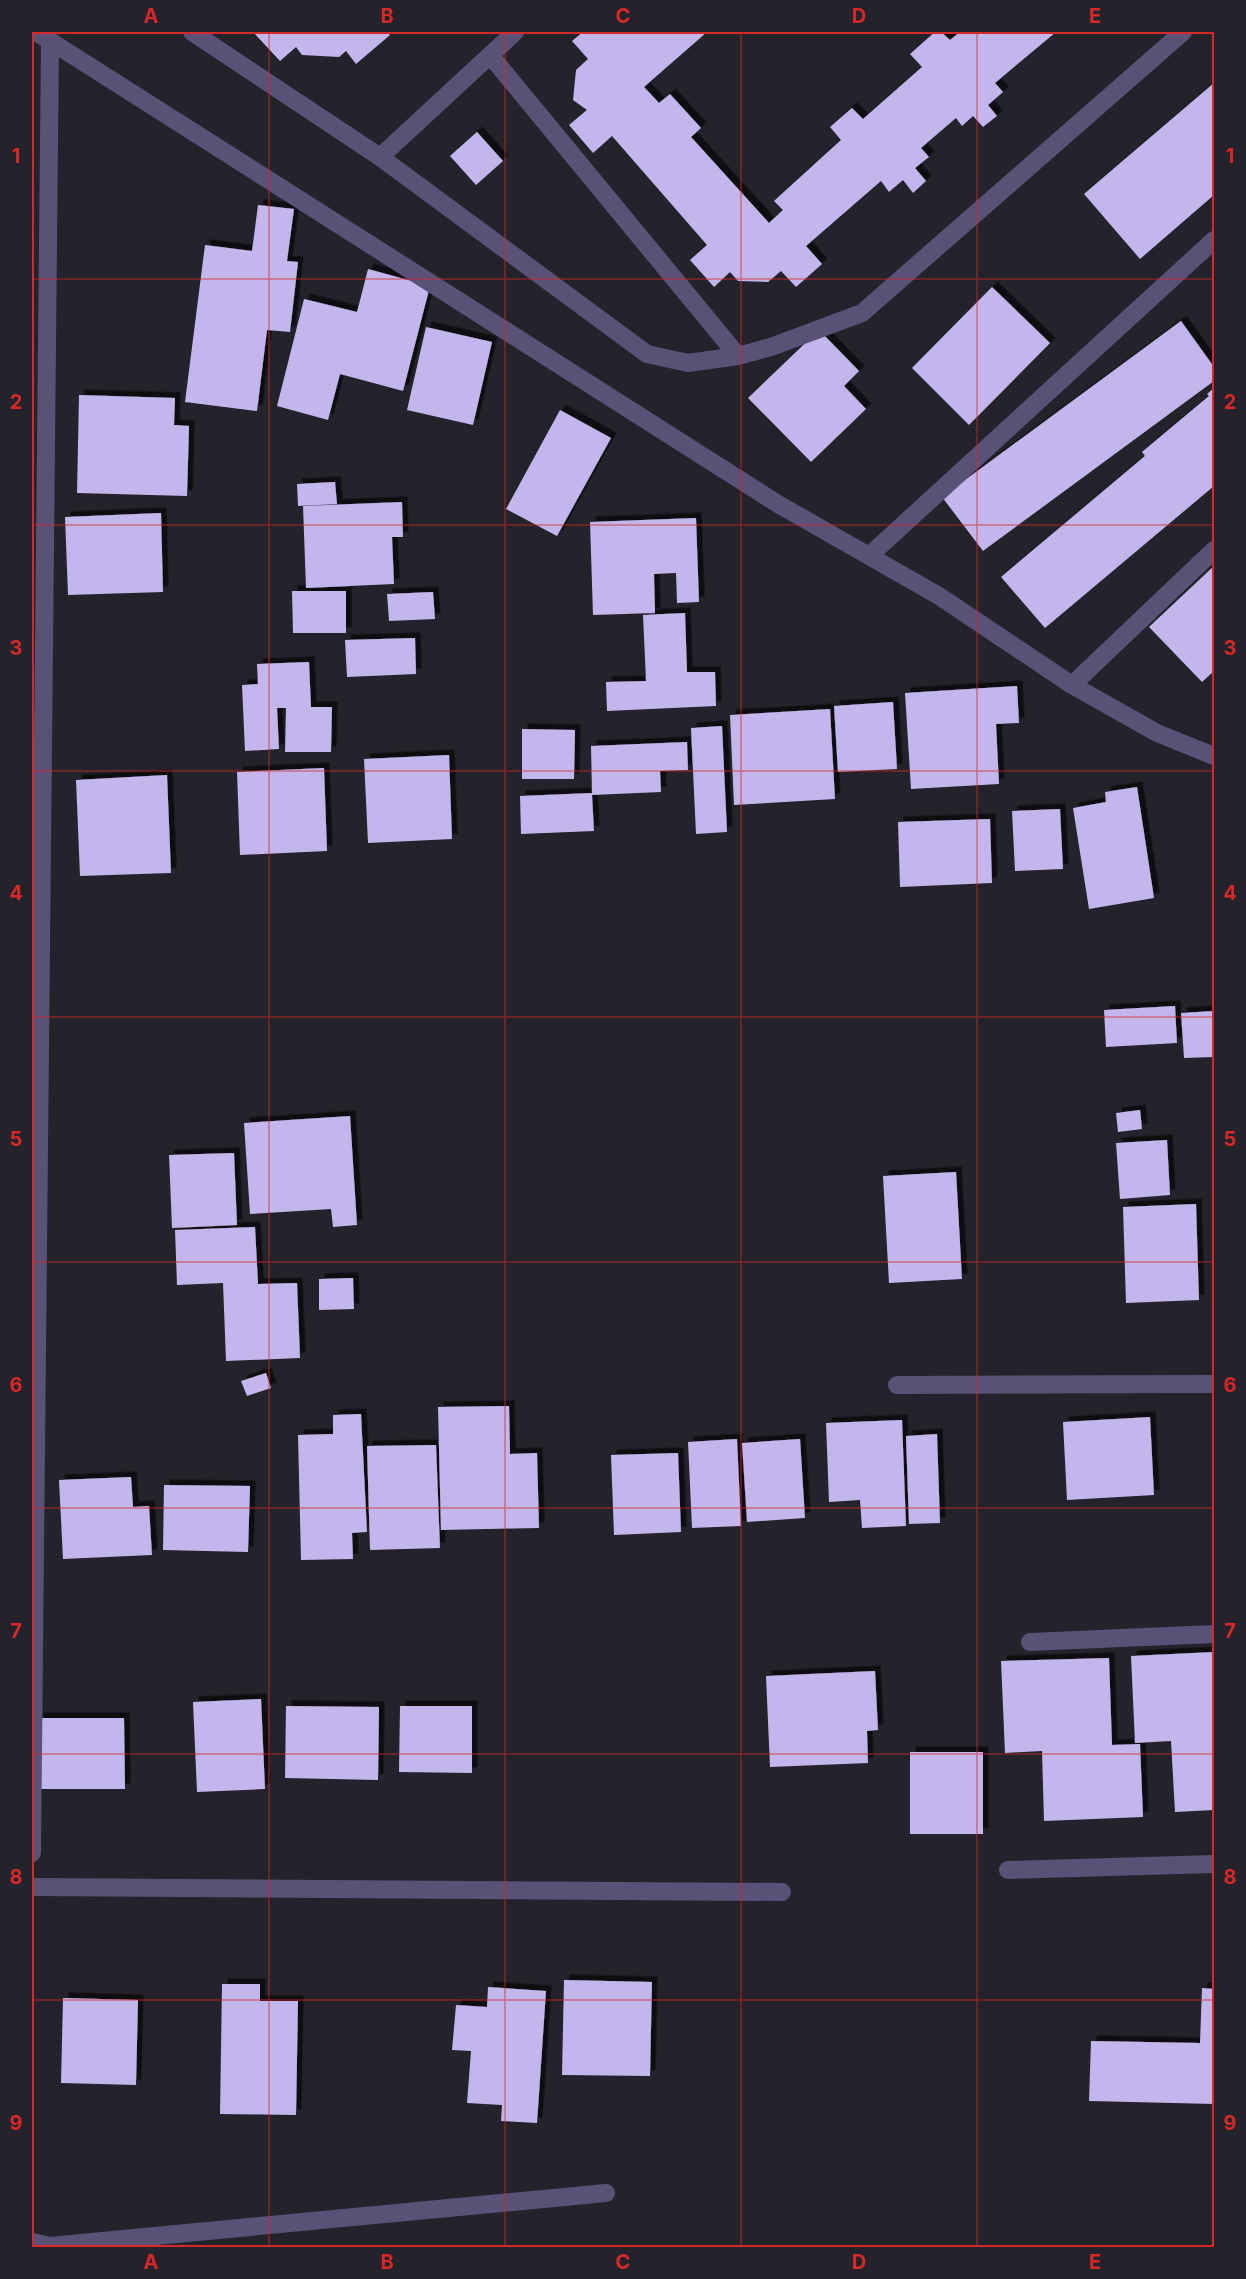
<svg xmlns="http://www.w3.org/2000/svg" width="1246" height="2279" font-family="Inter,sans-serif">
  <defs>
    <filter id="shadow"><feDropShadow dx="5.5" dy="-5.5" stdDeviation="0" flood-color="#0009"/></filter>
  </defs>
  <rect width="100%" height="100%" fill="#24222a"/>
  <!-- building -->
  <path fill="#c3b6ed" filter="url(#shadow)" d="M 253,32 L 387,32 L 390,35 L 356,64 L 346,51 L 339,57 L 302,55 L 296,47 L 280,61 Z
    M 583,32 L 707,32 L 644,87 L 659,103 L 670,94 L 701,128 L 691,137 L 769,223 L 783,210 L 774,201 L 841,140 L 830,127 L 852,108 L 863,119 L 922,67 L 910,54 L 935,32 L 941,32 L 950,40 L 960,32 L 1056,32 L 995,83 L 1003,92 L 988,105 L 997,116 L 983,127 L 973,116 L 962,126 L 956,118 L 921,148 L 929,157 L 915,168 L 926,181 L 913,193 L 903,180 L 889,192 L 881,181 L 806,246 L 822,264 L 796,287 L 781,271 L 768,282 L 738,281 L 730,272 L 714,287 L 690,260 L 707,245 L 612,136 L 593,153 L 569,125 L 587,110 L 573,100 L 576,70 L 588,59 L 572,41 Z
    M 1214,83 L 1214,195 L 1140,259 L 1084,194 Z
    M 477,132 L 503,161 L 476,185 L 450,156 Z
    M 258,205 L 294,209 L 287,261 L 298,262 L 290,332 L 267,330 L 257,411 L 185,402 L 205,245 L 252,251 Z
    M 368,269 L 430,286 L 403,391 L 340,374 L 328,420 L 277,406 L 304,299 L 357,312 Z
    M 992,287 L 1050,343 L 969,425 L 912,368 Z
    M 1181,321 L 1214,367 L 1214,381 L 983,551 L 942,497 Z
    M 426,327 L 492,342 L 473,425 L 407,410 Z
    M 819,330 L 859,371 L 844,386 L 866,409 L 811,462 L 748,398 Z
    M 1214,388 L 1214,486 L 1045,628 L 1001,577 L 1145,456 L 1142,452 L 1209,396 L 1207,394 Z
    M 79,395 L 175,398 L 174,425 L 189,426 L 187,496 L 77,493 Z
    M 560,410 L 611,438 L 557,536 L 506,509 Z
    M 335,482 L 337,504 L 298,506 L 297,484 Z
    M 402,502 L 403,537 L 392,537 L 394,584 L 306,588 L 303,506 Z
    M 161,513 L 163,592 L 68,595 L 65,517 Z
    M 696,518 L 699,602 L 677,603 L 676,573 L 654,574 L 655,613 L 593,615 L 590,522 Z
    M 1214,566 L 1214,671 L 1202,682 L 1149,627 Z
    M 292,591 L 346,591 L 346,633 L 293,633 Z
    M 433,592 L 435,619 L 389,621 L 387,594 Z
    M 685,613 L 687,672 L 715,672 L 716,706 L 607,711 L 606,682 L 646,681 L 643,615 Z
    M 415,638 L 416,674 L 347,677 L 345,640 Z
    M 309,662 L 311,707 L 332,707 L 331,752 L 285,752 L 286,708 L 277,708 L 279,749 L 245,751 L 242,685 L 258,684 L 257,664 Z
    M 1017,686 L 1019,723 L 996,724 L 999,784 L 911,789 L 905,693 Z
    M 893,702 L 897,769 L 838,772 L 834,706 Z
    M 830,709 L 835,799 L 734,805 L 730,715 Z
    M 722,726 L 727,832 L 696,834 L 691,728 Z
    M 522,729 L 575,730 L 574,779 L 522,779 Z
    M 687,742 L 688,770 L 660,771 L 661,792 L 592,795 L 594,831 L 521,834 L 520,796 L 592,793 L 591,746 Z
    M 449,755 L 452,839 L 368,843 L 364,759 Z
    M 324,768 L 327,851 L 240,855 L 237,772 Z
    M 167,775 L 171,873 L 80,876 L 76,780 Z
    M 1137,787 L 1154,898 L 1089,909 L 1073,808 L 1106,802 L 1105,792 Z
    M 1060,809 L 1063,869 L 1015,871 L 1012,811 Z
    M 990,819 L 992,883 L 900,887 L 898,822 Z
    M 1175,1006 L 1177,1043 L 1106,1047 L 1104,1010 Z
    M 1214,1011 L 1214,1057 L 1184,1058 L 1181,1013 Z
    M 1140,1110 L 1142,1129 L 1118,1132 L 1116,1113 Z
    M 350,1116 L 357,1225 L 333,1227 L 331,1209 L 250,1214 L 244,1123 Z
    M 1167,1140 L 1170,1195 L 1120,1199 L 1116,1143 Z
    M 234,1153 L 237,1225 L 172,1228 L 169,1155 Z
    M 956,1172 L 962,1279 L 889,1283 L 883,1176 Z
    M 1196,1204 L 1199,1300 L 1126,1303 L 1123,1207 Z
    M 255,1227 L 258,1284 L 297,1283 L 300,1358 L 226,1361 L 223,1283 L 177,1285 L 175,1230 Z
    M 353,1278 L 354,1309 L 319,1310 L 319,1279 Z
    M 266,1373 L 271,1388 L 247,1396 L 241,1381 Z
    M 509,1406 L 510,1454 L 537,1453 L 539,1528 L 441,1530 L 438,1407 Z
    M 361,1414 L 367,1532 L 352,1533 L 353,1559 L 301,1560 L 298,1435 L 333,1434 L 333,1415 Z
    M 1150,1417 L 1154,1495 L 1067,1500 L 1063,1422 Z
    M 902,1420 L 906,1526 L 862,1528 L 860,1500 L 829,1502 L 826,1423 Z
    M 937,1434 L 940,1523 L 909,1524 L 906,1436 Z
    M 737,1439 L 741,1526 L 692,1528 L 688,1442 Z
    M 800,1439 L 805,1518 L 747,1522 L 742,1443 Z
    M 436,1445 L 440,1548 L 370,1550 L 367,1446 Z
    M 678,1453 L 681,1532 L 614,1535 L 611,1455 Z
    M 131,1477 L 133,1507 L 149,1506 L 152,1555 L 63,1559 L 59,1480 Z
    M 164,1485 L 250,1486 L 248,1552 L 163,1550 Z
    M 1214,1652 L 1214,1810 L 1175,1812 L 1171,1741 L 1135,1743 L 1131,1656 Z
    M 1109,1658 L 1112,1745 L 1140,1744 L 1143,1817 L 1044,1821 L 1042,1751 L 1005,1753 L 1001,1661 Z
    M 875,1671 L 878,1730 L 867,1731 L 868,1763 L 770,1767 L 766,1676 Z
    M 261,1699 L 265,1789 L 197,1792 L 193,1702 Z
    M 286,1706 L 379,1707 L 378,1780 L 285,1778 Z
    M 400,1706 L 472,1706 L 472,1773 L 399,1772 Z
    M 38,1718 L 124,1718 L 125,1789 L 38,1789 Z
    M 910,1752 L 983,1752 L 983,1834 L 910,1834 Z
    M 564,1980 L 652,1982 L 650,2076 L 562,2075 Z
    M 222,1984 L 260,1984 L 260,2001 L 298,2001 L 296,2115 L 220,2114 Z
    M 488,1987 L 546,1991 L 537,2123 L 501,2121 L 502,2105 L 467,2103 L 471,2051 L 452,2050 L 456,2005 L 487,2007 Z
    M 1202,1988 L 1214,1989 L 1214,2104 L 1089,2101 L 1091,2041 L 1200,2043 Z
    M 63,1998 L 138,2000 L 136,2085 L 61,2083 Z"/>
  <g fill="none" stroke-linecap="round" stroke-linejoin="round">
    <!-- street -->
    <path stroke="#5a5177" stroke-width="18" d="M 36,32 L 778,504 L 939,596 L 1072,685 L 1157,733 L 1214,756
      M 192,32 L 380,157 L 647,354 L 688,363 L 738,356 L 771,347 L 862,313 L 1183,32
      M 490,55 L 738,356
      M 380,157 L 515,32
      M 870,555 L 1214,240
      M 1072,685 L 1214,550
      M 897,1385 L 1214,1384
      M 1030,1642 L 1214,1634
      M 32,1853 L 50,42
      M 1008,1870 L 1214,1864
      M 32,1887 L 782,1892
      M 32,2242 L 50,2246 L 606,2193"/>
  </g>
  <!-- grid -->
  <path fill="none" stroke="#d62828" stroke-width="1.5" stroke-opacity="0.55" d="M 269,32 L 269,2248M 505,32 L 505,2248M 741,32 L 741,2248M 977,32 L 977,2248M 32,279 L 1214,279M 32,525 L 1214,525M 32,771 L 1214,771M 32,1017 L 1214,1017M 32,1262 L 1214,1262M 32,1508 L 1214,1508M 32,1754 L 1214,1754M 32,2000 L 1214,2000"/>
  <!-- border -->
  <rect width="1246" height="2279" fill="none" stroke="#24222a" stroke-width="66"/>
  <rect x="33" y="33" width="1180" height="2213" fill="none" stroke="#d62828" stroke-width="2"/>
  <g font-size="20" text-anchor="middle" font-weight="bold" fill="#d62828">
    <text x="151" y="23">A</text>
    <text x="387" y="23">B</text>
    <text x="623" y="23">C</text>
    <text x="859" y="23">D</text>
    <text x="1095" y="23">E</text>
    <text x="16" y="163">1</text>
    <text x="1230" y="163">1</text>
    <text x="16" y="409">2</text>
    <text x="1230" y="409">2</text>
    <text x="16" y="655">3</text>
    <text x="1230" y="655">3</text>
    <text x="16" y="900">4</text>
    <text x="1230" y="900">4</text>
    <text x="16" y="1146">5</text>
    <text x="1230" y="1146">5</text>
    <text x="16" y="1392">6</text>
    <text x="1230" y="1392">6</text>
    <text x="16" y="1638">7</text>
    <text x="1230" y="1638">7</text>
    <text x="16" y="1884">8</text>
    <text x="1230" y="1884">8</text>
    <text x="16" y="2130">9</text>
    <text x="1230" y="2130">9</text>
    <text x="151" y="2269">A</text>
    <text x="387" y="2269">B</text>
    <text x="623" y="2269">C</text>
    <text x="859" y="2269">D</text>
    <text x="1095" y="2269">E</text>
  </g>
</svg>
